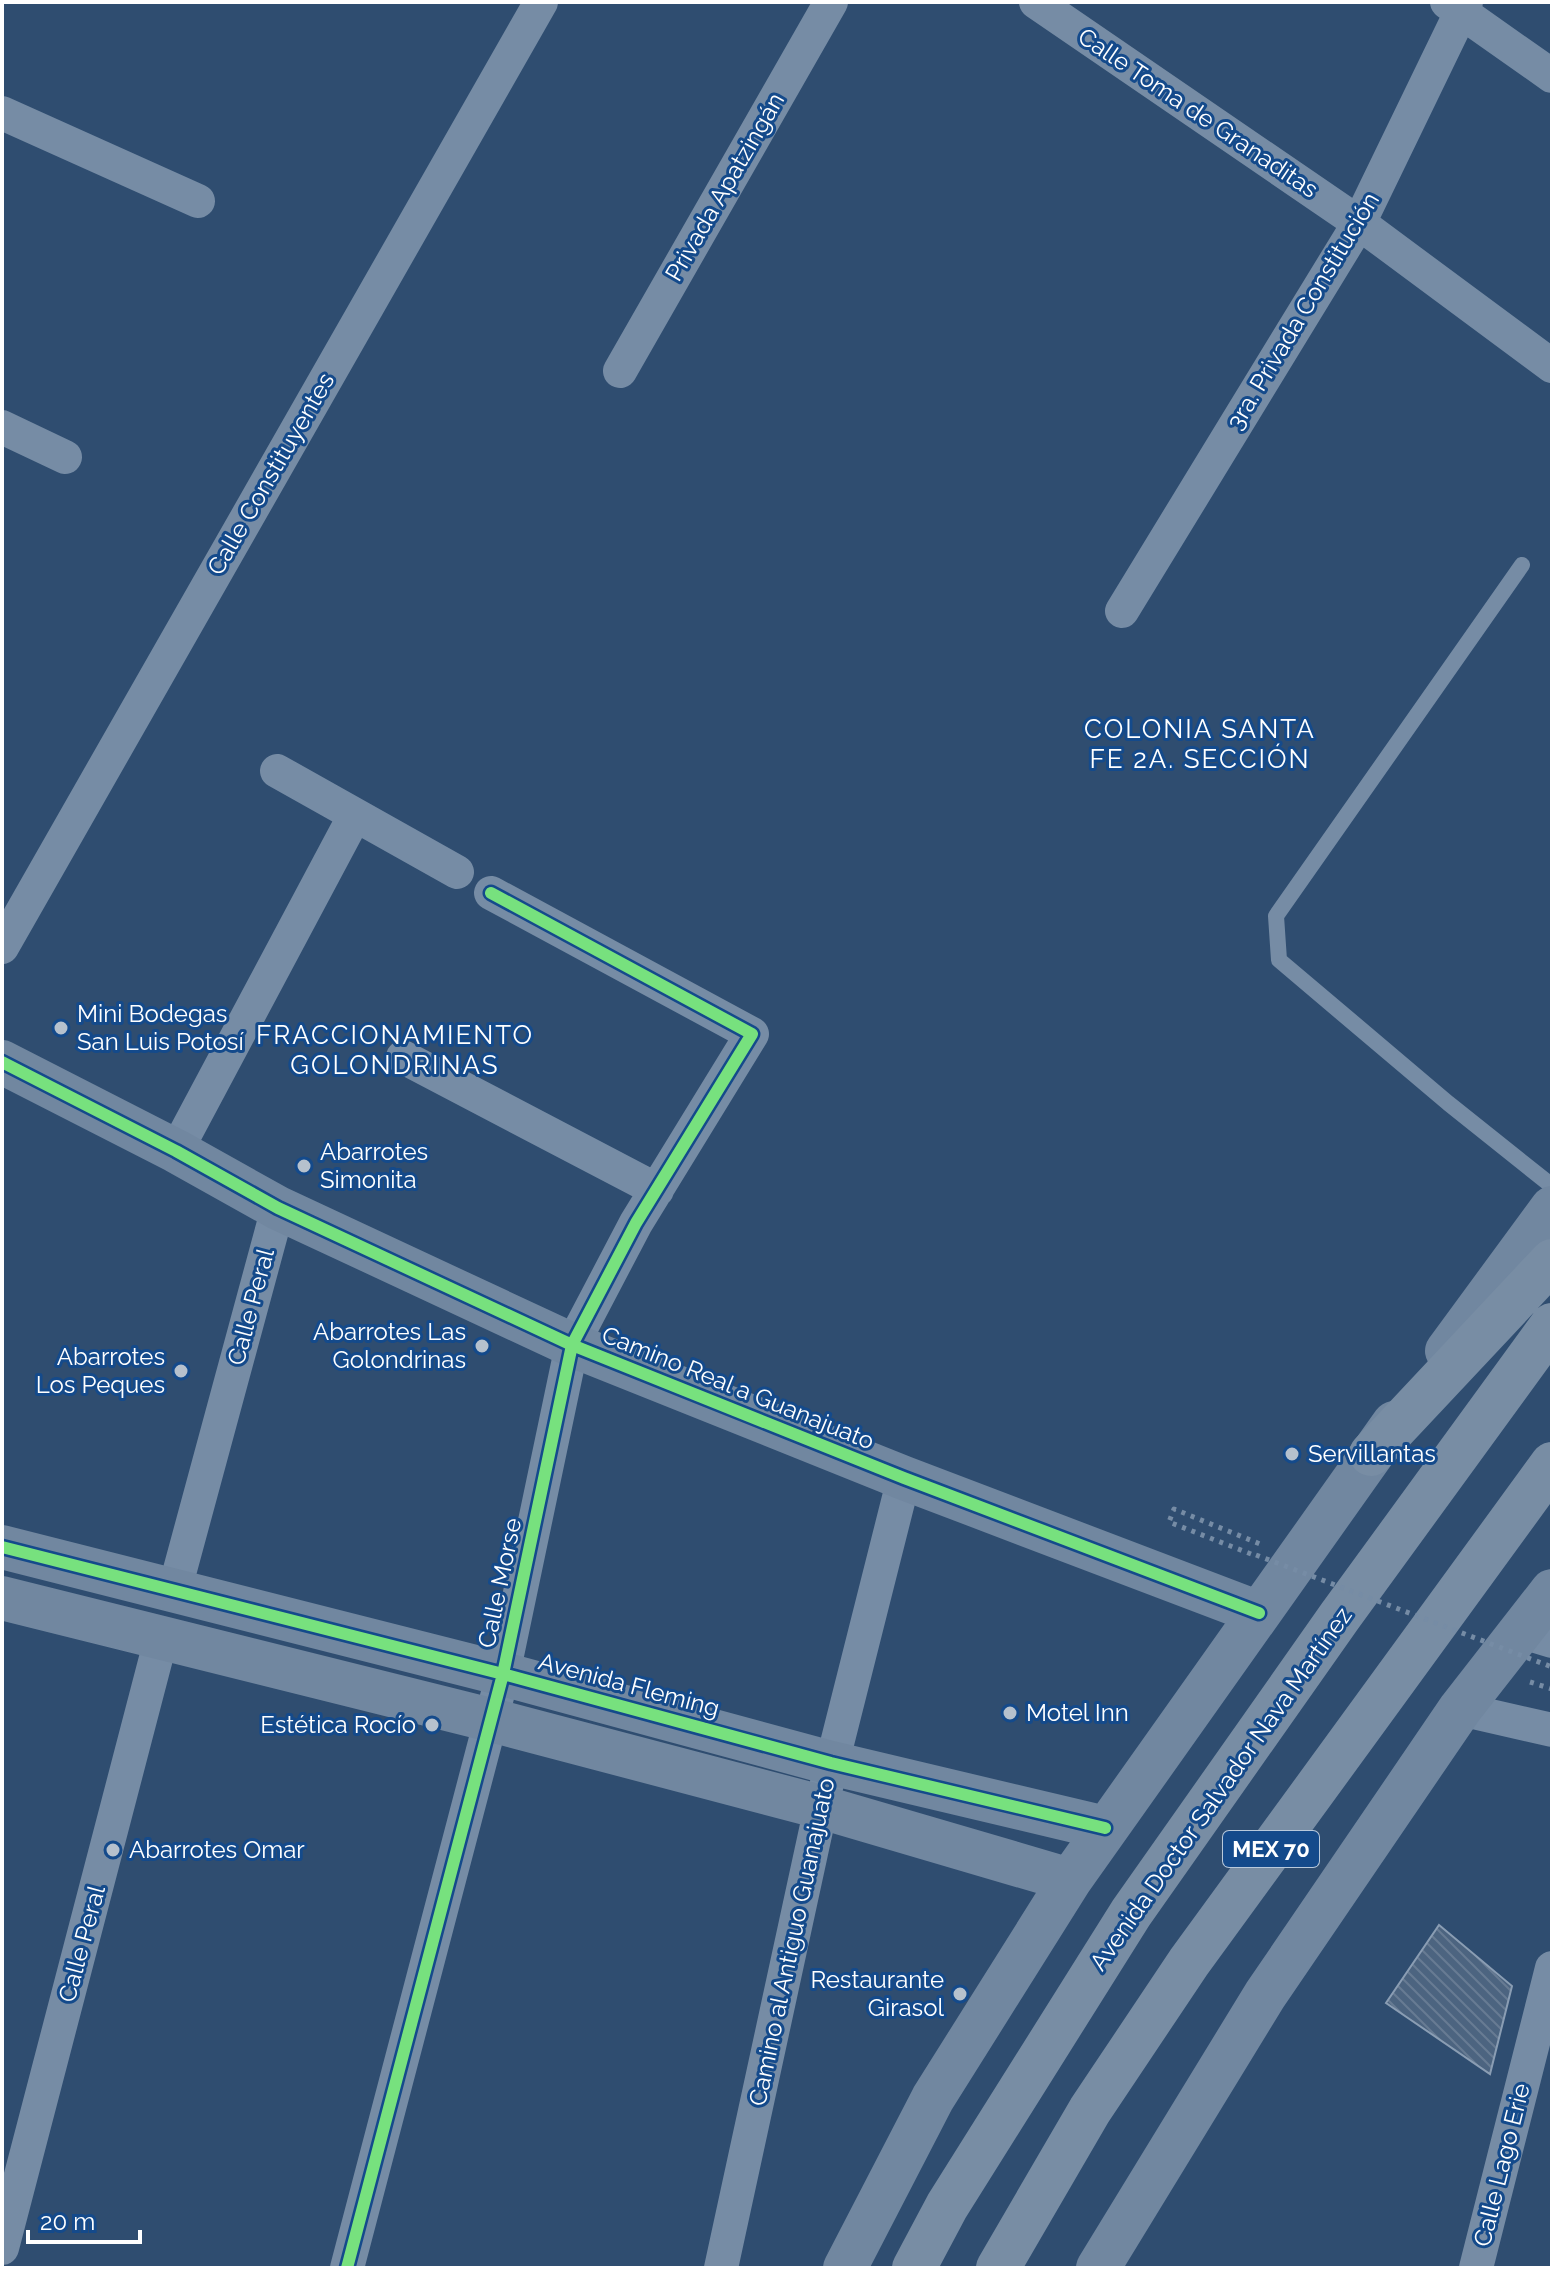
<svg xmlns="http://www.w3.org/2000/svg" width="1554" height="2270" font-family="Raleway,sans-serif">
  <defs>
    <pattern id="building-back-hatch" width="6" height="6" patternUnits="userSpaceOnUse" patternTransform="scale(2)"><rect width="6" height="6" fill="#4c6480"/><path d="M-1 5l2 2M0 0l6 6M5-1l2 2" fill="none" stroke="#677b93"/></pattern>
  </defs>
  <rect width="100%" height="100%" fill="#2f4d70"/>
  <!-- building -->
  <path fill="url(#building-back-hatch)" stroke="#8a9db3" stroke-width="2" d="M 1439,1925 L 1512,1986 L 1490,2074 L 1386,2003 Z"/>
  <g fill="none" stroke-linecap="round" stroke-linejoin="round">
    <!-- path -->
    <path stroke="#768ca5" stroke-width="5" stroke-dasharray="4 6" stroke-linecap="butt" d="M 1251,1554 L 1169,1522 L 1174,1509 L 1260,1544
      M 1530,1682 L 1552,1689"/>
    <!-- lane -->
    <path stroke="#768ca5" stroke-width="16" d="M 1522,565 L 1276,916 L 1279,960 L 1448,1103 L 1552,1186"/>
    <!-- street -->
    <path stroke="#768ca5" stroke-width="34" d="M 1036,2 L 1359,223 L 1552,366
      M 1447,2 L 1552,76
      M 2,113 L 198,201
      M 620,371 L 831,2
      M 2,427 L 65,457
      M 1122,611 L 1359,223 L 1466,2
      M 277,771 L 457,872
      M 2,947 L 541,2
      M 403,1057 L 657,1190
      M 176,1151 L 355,815
      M 174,1592 L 278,1208
      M 1522,1632 L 1552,1641
      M 1460,1709 L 1552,1730
      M 2,2248 L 161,1639
      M 347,2268 L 503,1674 L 572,1345 L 636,1223 L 752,1034 L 491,893
      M 721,2268 L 821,1807 L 904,1478
      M 1476,2268 L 1552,1968"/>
    <!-- secondary -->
    <path stroke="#7187a0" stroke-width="44" d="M 2,1062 L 176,1151 L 278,1208 L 572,1345 L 904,1478 L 1259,1613
      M 1447,1351 L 1552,1208
      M 2,1547 L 503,1674 L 831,1763 L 1105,1828
      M 2,1598 L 491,1720 L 821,1807 L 1070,1880
      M 845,2268 L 933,2098 L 1070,1880 L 1394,1423
      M 1098,2268 L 1265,1995 L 1460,1709 L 1552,1591"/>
    <!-- highway -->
    <path stroke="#788da4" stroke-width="44" d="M 1371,1454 L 1552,1261
      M 914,2268 L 947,2206 L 1131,1913 L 1340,1616 L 1552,1325
      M 998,2268 L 1090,2110 L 1189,1962 L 1552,1464"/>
    <!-- path-bridge -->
    <path stroke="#768ca5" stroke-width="5" stroke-dasharray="4 6" stroke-linecap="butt" d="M 1256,1555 L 1552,1667"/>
    <defs>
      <path id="cycleway" d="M 2,1062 L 176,1151 L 278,1208 L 572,1345 L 904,1478 L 1259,1613
        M 2,1547 L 503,1674 L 831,1763 L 1105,1828
        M 347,2268 L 503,1674 L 572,1345 L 636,1223 L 752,1034 L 491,893"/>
    </defs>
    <!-- cycleway casing -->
    <use href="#cycleway" stroke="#144a8b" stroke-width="17"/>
    <!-- cycleway -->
    <use href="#cycleway" stroke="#77e17e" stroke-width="12"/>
  </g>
  <!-- markers -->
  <g fill="#b6c1cd" stroke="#144a8b" stroke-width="3">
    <circle cx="61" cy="1028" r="8"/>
    <circle cx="304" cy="1166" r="8"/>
    <circle cx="482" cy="1346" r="8"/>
    <circle cx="181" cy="1371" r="8"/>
    <circle cx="1292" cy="1454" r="8"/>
    <circle cx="1010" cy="1713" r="8"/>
    <circle cx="432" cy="1725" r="8"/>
    <circle cx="113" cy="1850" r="8"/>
    <circle cx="960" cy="1994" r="8"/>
  </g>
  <g text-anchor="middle" stroke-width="6" stroke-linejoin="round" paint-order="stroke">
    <!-- shield labels -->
    <rect fill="#144a8b" stroke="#b8c9dc" stroke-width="2" x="1223" y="1831" width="96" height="36" rx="6"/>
    <g font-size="22" font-weight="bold" fill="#fff">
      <text x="1271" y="1857">MEX 70</text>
    </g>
    <!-- street labels -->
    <g font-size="24" fill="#fff" stroke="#144a8b">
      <text transform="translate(1198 113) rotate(34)" y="8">Calle Toma de Granaditas</text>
      <text transform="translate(725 187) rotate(-60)" y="8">Privada Apatzingán</text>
      <text transform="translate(1303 311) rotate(-59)" y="8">3ra. Privada Constitución</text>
      <text transform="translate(271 474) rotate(-60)" y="8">Calle Constituyentes</text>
      <text transform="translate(251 1307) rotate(-75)" y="8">Calle Peral</text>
      <text transform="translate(738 1388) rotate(22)" y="8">Camino Real a Guanajuato</text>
      <text transform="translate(500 1583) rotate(-78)" y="8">Calle Morse</text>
      <text transform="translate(629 1685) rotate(15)" y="8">Avenida Fleming</text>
      <text transform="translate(1221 1789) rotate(-55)" y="8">Avenida Doctor Salvador Nava Martínez</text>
      <text transform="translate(792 1942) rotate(-78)" y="8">Camino al Antiguo Guanajuato</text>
      <text transform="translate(82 1944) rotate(-75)" y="8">Calle Peral</text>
      <text transform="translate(1502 2165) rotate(-76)" y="8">Calle Lago Erie</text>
    </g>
    <!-- poi labels -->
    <g font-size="24" fill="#fff" stroke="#144a8b" text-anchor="start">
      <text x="77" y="1022">Mini Bodegas<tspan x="77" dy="28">San Luis Potosí</tspan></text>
      <text x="320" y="1160">Abarrotes<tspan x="320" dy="28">Simonita</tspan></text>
      <text x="466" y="1340" text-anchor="end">Abarrotes Las<tspan x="466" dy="28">Golondrinas</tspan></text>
      <text x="165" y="1365" text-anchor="end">Abarrotes<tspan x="165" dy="28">Los Peques</tspan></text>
      <text x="1308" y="1462">Servillantas</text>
      <text x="1026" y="1721">Motel Inn</text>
      <text x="416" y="1733" text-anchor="end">Estética Rocío</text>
      <text x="129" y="1858">Abarrotes Omar</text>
      <text x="944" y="1988" text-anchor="end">Restaurante<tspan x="944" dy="28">Girasol</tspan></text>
    </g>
    <!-- neighbourhood labels -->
    <g font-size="26" letter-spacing="2" fill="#fff" stroke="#144a8b">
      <text x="1200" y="738">COLONIA SANTA<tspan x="1200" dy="30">FE 2A. SECCIÓN</tspan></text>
      <text x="395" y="1044">FRACCIONAMIENTO<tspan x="395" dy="30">GOLONDRINAS</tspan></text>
    </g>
  </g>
  <!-- border -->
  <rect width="1554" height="2270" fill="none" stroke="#ffffff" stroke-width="8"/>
  <!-- scale -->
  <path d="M28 2230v12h112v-12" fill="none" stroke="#ffffff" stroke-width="4"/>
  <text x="40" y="2230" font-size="24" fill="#ffffff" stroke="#144a8b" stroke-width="6" paint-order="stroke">20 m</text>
</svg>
